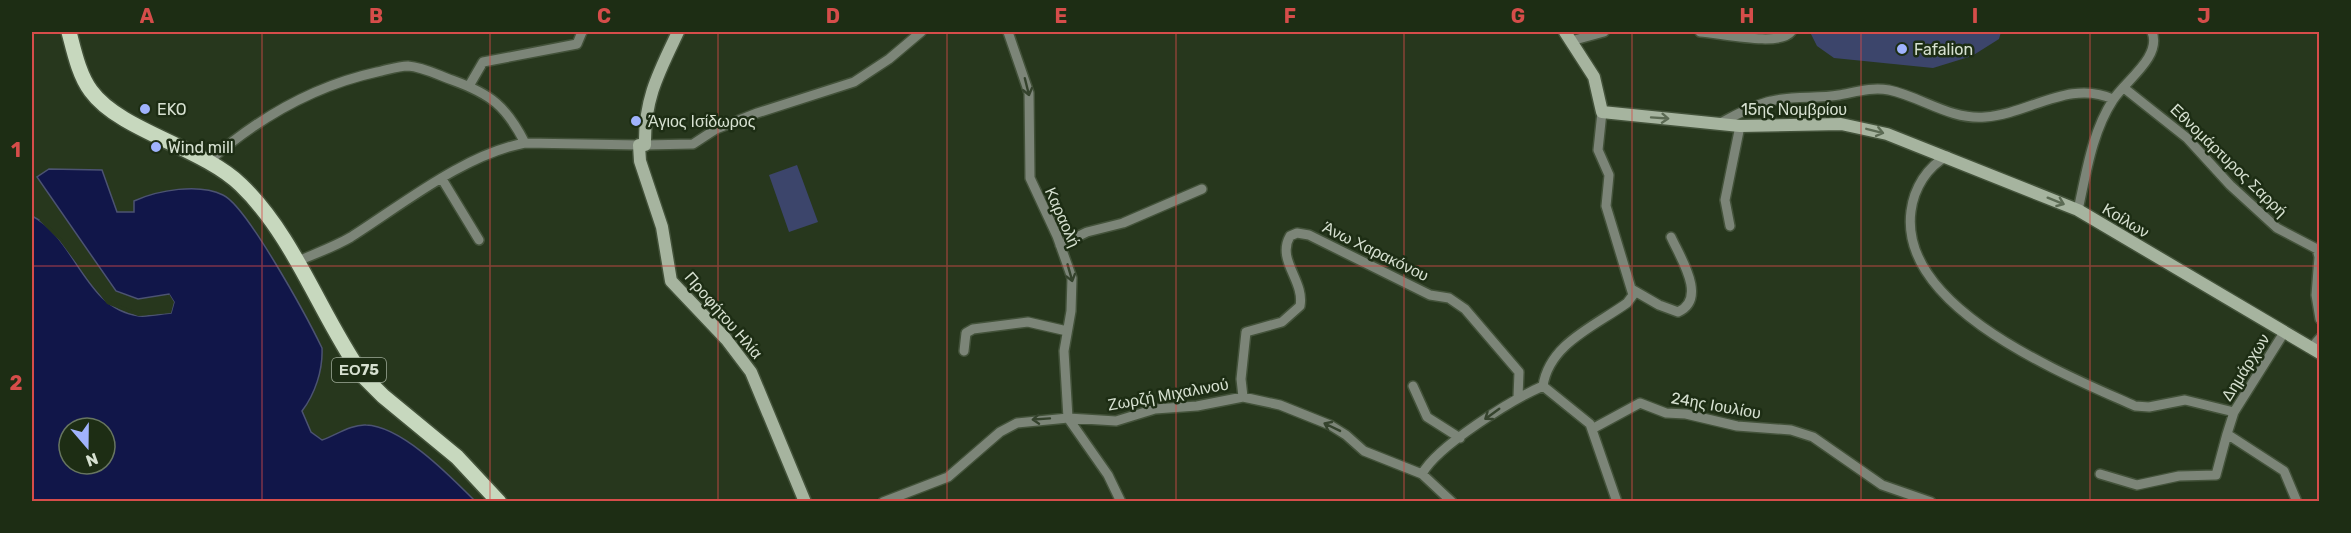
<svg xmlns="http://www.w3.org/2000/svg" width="2351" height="533" font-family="Rubik,sans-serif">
  <rect width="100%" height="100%" fill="#27371d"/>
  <!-- green -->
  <path fill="#3c456b" d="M 1810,32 L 2001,32 L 1999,39 L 1972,56 L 1933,68 L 1834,58 L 1817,46 Z
    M 797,165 L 818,222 L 789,232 L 769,175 Z"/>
  <!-- water -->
  <path fill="#111649" stroke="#4c5372" stroke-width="1.5" fill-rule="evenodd" d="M 49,169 L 102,170 L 117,212 L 134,212 L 134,201 C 158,190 199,183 223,195 C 247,206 308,319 322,348 C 323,370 315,394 302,411 L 311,432 L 322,440 C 336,435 352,424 366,425 C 402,426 451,477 475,501 L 32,501 L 32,216 C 76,238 84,309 139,316 C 149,317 161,314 171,313 L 174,302 L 169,294 L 138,299 L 116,291 L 37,177 ZM 69,428 L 105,428 L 105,464 L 69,464 Z"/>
  <!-- pier -->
  <path fill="#27371d" d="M 39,220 L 43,220 L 62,239 L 109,301 L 139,313 L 150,314 L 169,310 L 169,294 L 174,302 L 171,313 L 138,316 L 107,304 L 60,241 Z"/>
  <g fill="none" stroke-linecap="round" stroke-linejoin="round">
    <defs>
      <path id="street" d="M 1008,32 L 1029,93 L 1030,178 L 1057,236 L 1072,278 L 1071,311 L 1064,351 L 1068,418 L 1108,475 L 1121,502
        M 1700,32 C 1720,33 1779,47 1791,32
        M 1571,41 L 1604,32
        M 469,86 L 483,62 L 577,44 L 582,32
        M 2124,88 L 2187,138 L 2230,185 L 2277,228 L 2317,249 L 2319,257 L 2316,295 L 2320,319
        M 1720,123 C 1736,115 1753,105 1771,101 C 1793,95 1817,99 1839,95 C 1856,92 1871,87 1889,90 C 1922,97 1950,120 1985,117 C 2029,114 2069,79 2113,99
        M 645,145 L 693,144 L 716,129 L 757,113 L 854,82 L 889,59 L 921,32
        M 1947,156 C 1927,167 1914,188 1911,211 C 1898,308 2064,374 2135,406 L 2149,407 L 2185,400 L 2234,412
        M 209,161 C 257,119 313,86 377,72 C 387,70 398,66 408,66 C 423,67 438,75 452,80 C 491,94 506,106 525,143 L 639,145
        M 442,179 L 479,240
        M 2078,210 C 2086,174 2092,132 2113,100 C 2125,81 2162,57 2152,32
        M 1730,226 L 1725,200 L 1740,126
        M 1060,245 L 1087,232 L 1123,223 L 1202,189
        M 296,262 C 314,254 334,247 351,237 C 403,204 465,154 525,143
        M 1633,290 L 1659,305 L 1678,312 C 1708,299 1680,257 1671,237
        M 2285,331 L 2234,412 L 2227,434 L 2284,471 L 2297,502
        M 2312,347 L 2320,338
        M 964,351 L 966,333 L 973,329 L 1028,322 L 1067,331
        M 1413,386 L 1427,417 L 1460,438
        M 1543,386 C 1549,344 1595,326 1627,303 L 1633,295 L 1606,206 L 1609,175 L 1598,150 L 1602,112
        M 1543,386 L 1590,424 L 1617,502
        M 1243,397 L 1241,379 L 1246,332 L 1282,322 L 1300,306 C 1305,281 1276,260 1290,236 L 1297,233 L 1309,235 L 1430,295 L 1449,298 L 1465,309 L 1519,372 L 1518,397
        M 1592,429 L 1640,403 L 1666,413 L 1686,414 L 1737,426 L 1791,430 L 1813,437 L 1882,485 L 1931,502
        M 1422,474 L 1452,502
        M 2100,474 L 2137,485 L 2179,476 L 2216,475 L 2227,434
        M 883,502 L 948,477 L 1000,432 L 1017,423 L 1068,418 L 1116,421 L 1155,409 L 1197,406 L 1243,397 L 1280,405 L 1330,425 L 1346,435 L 1364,451 L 1422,474 C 1437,446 1513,399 1543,386"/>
      <path id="secondary" d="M 678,32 C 659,72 644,99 645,145 L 639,145 L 640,161 L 662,227 L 671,281 L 726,339 L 751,372 L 805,502
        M 1565,32 L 1594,77 L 1602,112 L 1740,126 L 1841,124 L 1887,134 L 2078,210 L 2320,353"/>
      <path id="primary" d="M 69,32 C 74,51 79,75 91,91 C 120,131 202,147 241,185 C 295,237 320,315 363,376 L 383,396 L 457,457 L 499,502"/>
    </defs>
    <!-- street casing -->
    <use href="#street" stroke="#43523a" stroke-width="12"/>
    <!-- secondary casing -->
    <use href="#secondary" stroke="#43523a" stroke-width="15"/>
    <!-- primary casing -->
    <use href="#primary" stroke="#43523a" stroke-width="18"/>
    <!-- street -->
    <use href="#street" stroke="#7c8578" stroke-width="9"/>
    <!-- secondary -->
    <use href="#secondary" stroke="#a6b49f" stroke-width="12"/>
    <!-- primary -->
    <use href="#primary" stroke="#c7d8be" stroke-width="15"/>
  </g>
  <!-- one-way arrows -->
  <defs><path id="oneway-shaft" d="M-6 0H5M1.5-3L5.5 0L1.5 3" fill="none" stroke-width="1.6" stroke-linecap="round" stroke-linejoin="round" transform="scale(1.5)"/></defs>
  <g stroke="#35432d">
    <use href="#oneway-shaft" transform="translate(1027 87) rotate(76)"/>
    <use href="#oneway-shaft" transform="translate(1070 273) rotate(74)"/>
    <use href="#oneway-shaft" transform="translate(1492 414) rotate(144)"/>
    <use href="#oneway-shaft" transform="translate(1041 419) rotate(176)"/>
    <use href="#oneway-shaft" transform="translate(1332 427) rotate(-154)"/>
  </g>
  <g stroke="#5b6a53">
    <use href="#oneway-shaft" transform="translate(1660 118) rotate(4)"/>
    <use href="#oneway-shaft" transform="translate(1875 131) rotate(14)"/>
    <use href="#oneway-shaft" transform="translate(2056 201) rotate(22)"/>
  </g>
  <!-- grid -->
  <path fill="none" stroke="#d64d4a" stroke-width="1.5" stroke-opacity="0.55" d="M 262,32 L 262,502M 490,32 L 490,502M 718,32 L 718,502M 947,32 L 947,502M 1176,32 L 1176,502M 1404,32 L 1404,502M 1632,32 L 1632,502M 1861,32 L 1861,502M 2090,32 L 2090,502M 32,266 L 2320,266"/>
  <!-- markers -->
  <g fill="#a0b3fd" stroke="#1d2d14" stroke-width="2">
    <circle cx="1902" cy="49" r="6"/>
    <circle cx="145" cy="109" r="6"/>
    <circle cx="636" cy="121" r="6"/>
    <circle cx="156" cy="147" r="6"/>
  </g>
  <g text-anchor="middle" stroke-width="5" stroke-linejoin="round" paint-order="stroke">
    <!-- shield labels -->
    <rect fill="#1d2d14" stroke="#9fab98" stroke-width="1.5" x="332" y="358" width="54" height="24" rx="4.5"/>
    <g font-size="15" font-weight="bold" fill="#d7e1d1">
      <text x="359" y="375">ΕΟ75</text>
    </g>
    <!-- poi labels -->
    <g font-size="16" fill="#d7e1d1" stroke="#1d2d14" text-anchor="start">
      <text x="1914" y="55">Fafalion</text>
      <text x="157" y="115">EKO</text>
      <text x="648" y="127">Άγιος Ισίδωρος</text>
      <text x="168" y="153">Wind mill</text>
    </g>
    <!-- street labels -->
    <g font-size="16" fill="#d7e1d1" stroke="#1d2d14">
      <text x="1794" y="115">15ης Νομβρίου</text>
      <text transform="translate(2229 160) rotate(44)" y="6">Εθνομάρτυρος Σαρρή</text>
      <text transform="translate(1063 217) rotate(66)" y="6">Καραολή</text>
      <text transform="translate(2126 220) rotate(31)" y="6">Κοίλων</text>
      <text transform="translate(1376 251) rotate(26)" y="6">Άνω Χαρακόνου</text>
      <text transform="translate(724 315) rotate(49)" y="6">Προφήτου Ηλία</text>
      <text transform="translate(2245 367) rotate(-58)" y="6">Δημάρχων</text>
      <text transform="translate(1168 394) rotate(-10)" y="6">Ζωρζή Μιχαλινού</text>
      <text transform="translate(1716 405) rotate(10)" y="6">24ης Ιουλίου</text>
    </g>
  </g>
  <!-- border -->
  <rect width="2351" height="533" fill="none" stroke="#1d2d14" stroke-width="66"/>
  <!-- north arrow -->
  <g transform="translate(87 446) rotate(160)"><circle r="28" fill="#1d2d14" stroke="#677560" stroke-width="1.5"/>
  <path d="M0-4.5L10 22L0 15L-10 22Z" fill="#a0b3fd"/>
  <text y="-9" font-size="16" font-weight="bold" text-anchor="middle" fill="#d7e1d1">N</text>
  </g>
  <rect x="33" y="33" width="2285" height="467" fill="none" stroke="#d64d4a" stroke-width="2"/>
  <g font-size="20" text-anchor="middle" font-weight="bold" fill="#d64d4a">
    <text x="147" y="23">A</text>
    <text x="376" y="23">B</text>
    <text x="604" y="23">C</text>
    <text x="833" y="23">D</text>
    <text x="1061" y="23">E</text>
    <text x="1290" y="23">F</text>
    <text x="1518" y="23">G</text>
    <text x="1747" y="23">H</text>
    <text x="1975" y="23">I</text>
    <text x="2204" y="23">J</text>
    <text x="16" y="157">1</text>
    <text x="16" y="390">2</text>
  </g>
</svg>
